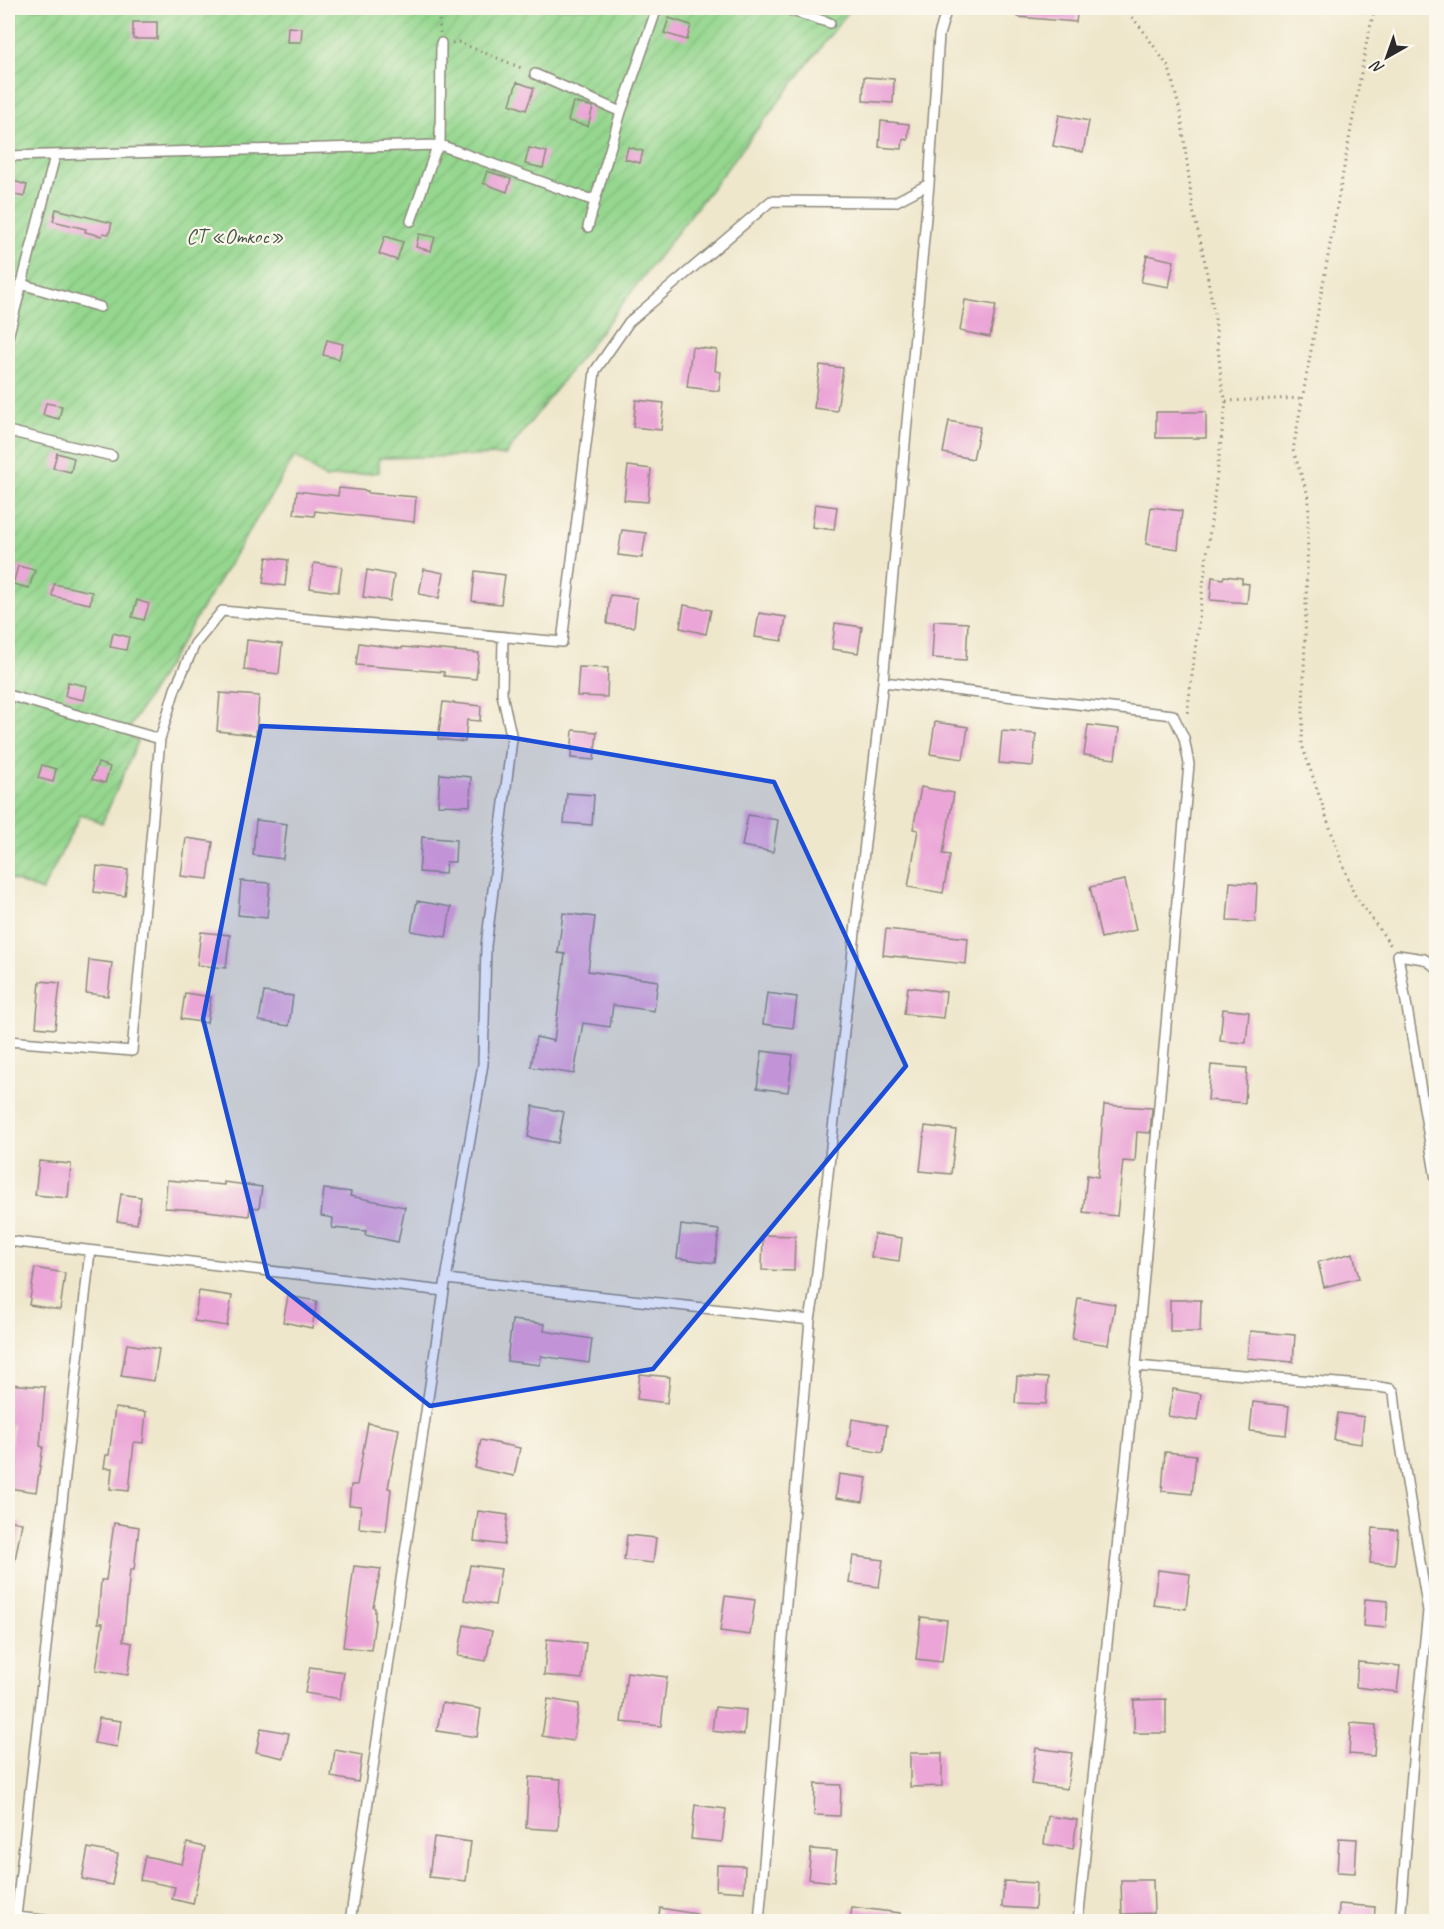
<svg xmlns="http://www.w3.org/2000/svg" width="1444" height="1929" font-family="Caveat,sans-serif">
  <defs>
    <pattern id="garden-furrows" width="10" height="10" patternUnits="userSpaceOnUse" patternTransform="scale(1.5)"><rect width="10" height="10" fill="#95d78f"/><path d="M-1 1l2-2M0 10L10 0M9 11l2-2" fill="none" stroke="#81b97c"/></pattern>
  </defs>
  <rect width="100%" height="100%" fill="#fbf7ec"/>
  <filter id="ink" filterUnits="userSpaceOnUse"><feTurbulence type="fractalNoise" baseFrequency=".0167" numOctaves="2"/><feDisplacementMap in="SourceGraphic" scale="12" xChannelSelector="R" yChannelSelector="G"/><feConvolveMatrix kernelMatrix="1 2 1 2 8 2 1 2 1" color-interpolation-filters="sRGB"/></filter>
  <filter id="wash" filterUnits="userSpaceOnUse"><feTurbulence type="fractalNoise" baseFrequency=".008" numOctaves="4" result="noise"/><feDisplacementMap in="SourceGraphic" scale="24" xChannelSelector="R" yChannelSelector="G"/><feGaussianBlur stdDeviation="1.35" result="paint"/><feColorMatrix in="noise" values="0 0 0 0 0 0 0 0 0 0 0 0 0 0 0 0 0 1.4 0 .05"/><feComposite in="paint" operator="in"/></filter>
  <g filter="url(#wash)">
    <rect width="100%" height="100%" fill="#efe7cc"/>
    <!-- garden -->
    <path fill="url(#garden-furrows)" stroke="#60815d" stroke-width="1.5" d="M 8,8 L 851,8 L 505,455 L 379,458 L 379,472 L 325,478 L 295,456 L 126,733 L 138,741 L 102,823 L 81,814 L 42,891 L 8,878 Z"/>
    <g id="blocks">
      <!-- building -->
      <path fill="#eba5d7" d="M 1018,8 L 1078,8 L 1076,22 L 1018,17 Z
        M 669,18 L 691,25 L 687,40 L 664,33 Z
        M 133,22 L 157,22 L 157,39 L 133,39 Z
        M 288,27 L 302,28 L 301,42 L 287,42 Z
        M 864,77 L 894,79 L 893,103 L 863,101 Z
        M 517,82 L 534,88 L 526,110 L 510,104 Z
        M 573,102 L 593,107 L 588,126 L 568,121 Z
        M 1059,115 L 1089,121 L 1083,152 L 1053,146 Z
        M 881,121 L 909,124 L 908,140 L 903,139 L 902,149 L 879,147 Z
        M 628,147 L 643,151 L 640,163 L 625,159 Z
        M 529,148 L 547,152 L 543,168 L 525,164 Z
        M 487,171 L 511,179 L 507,192 L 483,183 Z
        M 10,180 L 27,185 L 24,197 L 8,193 Z
        M 56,209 L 112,223 L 109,234 L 103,233 L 102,236 L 85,232 L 86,229 L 53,221 Z
        M 419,234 L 435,237 L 431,251 L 416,247 Z
        M 385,236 L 403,242 L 397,260 L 379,254 Z
        M 1147,255 L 1174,261 L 1169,287 L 1141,282 Z
        M 965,300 L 996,305 L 990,337 L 960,331 Z
        M 327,340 L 343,344 L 339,359 L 323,355 Z
        M 692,347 L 717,350 L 715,371 L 721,372 L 719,391 L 687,387 Z
        M 820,365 L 843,368 L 837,411 L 814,408 Z
        M 636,400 L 664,403 L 661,430 L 633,427 Z
        M 46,403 L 62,406 L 59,419 L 43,415 Z
        M 1156,412 L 1206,412 L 1206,438 L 1156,438 Z
        M 949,421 L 980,427 L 973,459 L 943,453 Z
        M 57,453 L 74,458 L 71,472 L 53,468 Z
        M 628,466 L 651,469 L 648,502 L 624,500 Z
        M 339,488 L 368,491 L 368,493 L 416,497 L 414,522 L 315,511 L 314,516 L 294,514 L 297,491 L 338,496 Z
        M 815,504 L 837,507 L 834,530 L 812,527 Z
        M 1151,507 L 1182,511 L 1178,549 L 1146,544 Z
        M 622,530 L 646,533 L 642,558 L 618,555 Z
        M 267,557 L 288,560 L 285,586 L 263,583 Z
        M 314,563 L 342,567 L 338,592 L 310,588 Z
        M 18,566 L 35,570 L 29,588 L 13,584 Z
        M 424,569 L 444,573 L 439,598 L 419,594 Z
        M 367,570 L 394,575 L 390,601 L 363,597 Z
        M 475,571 L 505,575 L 501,604 L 472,601 Z
        M 1224,576 L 1242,578 L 1242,583 L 1249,584 L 1247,603 L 1210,600 L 1212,577 L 1223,579 Z
        M 54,584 L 92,592 L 90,604 L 52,596 Z
        M 610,595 L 637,598 L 634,627 L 607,624 Z
        M 137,600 L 149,604 L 144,620 L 132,617 Z
        M 684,605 L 711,610 L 706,634 L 680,628 Z
        M 759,613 L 786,617 L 782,641 L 755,637 Z
        M 934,621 L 968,623 L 966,660 L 932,658 Z
        M 835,623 L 862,627 L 858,653 L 832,649 Z
        M 113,633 L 129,637 L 126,650 L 110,647 Z
        M 247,640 L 282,644 L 279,674 L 244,670 Z
        M 359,643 L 402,649 L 402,647 L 429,649 L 479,653 L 476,679 L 444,676 L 444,672 L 356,665 Z
        M 579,667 L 608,668 L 607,697 L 577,696 Z
        M 68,682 L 87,686 L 84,700 L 65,696 Z
        M 220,693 L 259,696 L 256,735 L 217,731 Z
        M 443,702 L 481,706 L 480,721 L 467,720 L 465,742 L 438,739 Z
        M 935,722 L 968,727 L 963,759 L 930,754 Z
        M 1088,725 L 1119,729 L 1115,759 L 1084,755 Z
        M 573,730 L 597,732 L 594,760 L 571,758 Z
        M 1002,731 L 1036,734 L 1033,766 L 999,763 Z
        M 98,763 L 110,767 L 105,783 L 92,779 Z
        M 42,765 L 56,769 L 53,782 L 38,778 Z
        M 440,774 L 471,777 L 470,806 L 438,805 Z
        M 921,787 L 954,793 L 943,854 L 950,855 L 943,893 L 908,887 L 918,830 L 913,829 Z
        M 567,793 L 594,795 L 592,825 L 564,823 Z
        M 748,815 L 778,820 L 773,852 L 742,846 Z
        M 256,820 L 287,824 L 283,859 L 253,855 Z
        M 422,837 L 456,840 L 455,862 L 446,862 L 445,874 L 419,872 Z
        M 186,838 L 213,842 L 208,879 L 181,876 Z
        M 97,866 L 128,870 L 125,896 L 94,892 Z
        M 1125,880 L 1136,930 L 1101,938 L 1090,887 Z
        M 241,881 L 270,883 L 267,918 L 238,915 Z
        M 1230,882 L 1257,884 L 1255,922 L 1227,921 Z
        M 417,901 L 451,907 L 446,937 L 411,931 Z
        M 563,913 L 595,917 L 588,971 L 658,981 L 654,1011 L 613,1005 L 610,1027 L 583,1023 L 574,1074 L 531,1067 L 536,1037 L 554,1041 L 565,954 L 558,953 Z
        M 886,929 L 968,938 L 966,964 L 883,955 Z
        M 201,932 L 230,935 L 226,968 L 197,965 Z
        M 89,960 L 112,963 L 108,996 L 86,993 Z
        M 40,981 L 60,983 L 55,1029 L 36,1027 Z
        M 908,987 L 946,992 L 943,1018 L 904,1014 Z
        M 264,992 L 293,996 L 289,1026 L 259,1021 Z
        M 185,993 L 211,997 L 207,1023 L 181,1019 Z
        M 767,993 L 797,997 L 793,1028 L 763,1024 Z
        M 1223,1009 L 1249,1012 L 1246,1043 L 1220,1041 Z
        M 762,1051 L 793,1055 L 788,1092 L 757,1088 Z
        M 1211,1065 L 1247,1068 L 1245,1103 L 1208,1100 Z
        M 1104,1105 L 1152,1108 L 1150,1133 L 1137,1132 L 1135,1162 L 1123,1161 L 1117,1216 L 1083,1212 L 1087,1175 L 1098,1177 Z
        M 533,1106 L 564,1112 L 558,1143 L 528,1137 Z
        M 925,1126 L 956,1130 L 951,1174 L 920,1171 Z
        M 39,1161 L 71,1164 L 68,1198 L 35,1195 Z
        M 167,1180 L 224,1185 L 224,1182 L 262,1187 L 259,1208 L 250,1207 L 249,1216 L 198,1210 L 165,1208 Z
        M 324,1189 L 351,1192 L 350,1196 L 405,1207 L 398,1242 L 365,1235 L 366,1231 L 332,1228 L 333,1218 L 321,1216 Z
        M 121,1194 L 141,1197 L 137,1224 L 117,1221 Z
        M 681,1225 L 719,1230 L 715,1263 L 677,1258 Z
        M 874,1234 L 902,1238 L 899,1261 L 871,1257 Z
        M 763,1235 L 795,1236 L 794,1271 L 762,1270 Z
        M 1353,1253 L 1359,1278 L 1324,1287 L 1318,1262 Z
        M 35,1268 L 65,1273 L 60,1310 L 29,1305 Z
        M 199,1291 L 232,1296 L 227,1326 L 194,1321 Z
        M 288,1296 L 317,1301 L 312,1328 L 283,1322 Z
        M 1078,1298 L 1115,1304 L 1108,1345 L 1072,1339 Z
        M 1170,1300 L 1201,1300 L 1200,1332 L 1170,1332 Z
        M 512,1320 L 545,1324 L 544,1331 L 592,1339 L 589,1363 L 541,1356 L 540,1365 L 507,1361 Z
        M 1250,1331 L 1295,1335 L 1293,1362 L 1247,1358 Z
        M 127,1344 L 159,1349 L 154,1381 L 121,1376 Z
        M 640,1374 L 670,1377 L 667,1403 L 637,1399 Z
        M 1017,1376 L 1048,1378 L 1046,1404 L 1015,1403 Z
        M 8,1384 L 45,1387 L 40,1446 L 43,1447 L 36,1492 L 8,1488 L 8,1466 L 13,1425 L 8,1425 Z
        M 1173,1389 L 1201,1394 L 1197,1421 L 1168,1416 Z
        M 1253,1402 L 1289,1406 L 1286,1435 L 1250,1431 Z
        M 115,1408 L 146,1412 L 143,1443 L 134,1442 L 129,1491 L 110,1489 L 112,1468 L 104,1468 L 106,1455 L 109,1455 Z
        M 1338,1413 L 1364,1417 L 1361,1444 L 1334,1440 Z
        M 852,1419 L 887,1425 L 883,1453 L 848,1447 Z
        M 368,1423 L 399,1429 L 388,1488 L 391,1489 L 386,1531 L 359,1528 L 361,1506 L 349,1505 L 351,1485 L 357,1485 Z
        M 481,1440 L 520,1448 L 514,1476 L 475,1468 Z
        M 1165,1452 L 1196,1455 L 1192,1494 L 1162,1491 Z
        M 839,1474 L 867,1478 L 863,1502 L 836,1498 Z
        M 478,1511 L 508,1515 L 504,1545 L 474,1541 Z
        M 8,1520 L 22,1523 L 14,1565 L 8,1564 Z
        M 114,1523 L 139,1527 L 134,1570 L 130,1570 L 123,1641 L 132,1643 L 128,1675 L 96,1670 L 103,1623 L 98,1623 L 101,1580 L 106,1580 Z
        M 1373,1528 L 1398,1530 L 1395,1565 L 1370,1563 Z
        M 627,1535 L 656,1538 L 653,1563 L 624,1560 Z
        M 853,1556 L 883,1560 L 879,1587 L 849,1583 Z
        M 470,1565 L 501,1569 L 495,1605 L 464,1600 Z
        M 354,1566 L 381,1569 L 373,1607 L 375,1608 L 375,1621 L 371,1650 L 343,1647 Z
        M 1158,1570 L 1190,1574 L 1186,1609 L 1153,1605 Z
        M 725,1596 L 755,1600 L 750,1635 L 720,1631 Z
        M 1365,1599 L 1388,1601 L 1386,1628 L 1363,1626 Z
        M 921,1617 L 947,1620 L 942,1662 L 916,1659 Z
        M 464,1625 L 492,1631 L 486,1661 L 458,1656 Z
        M 547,1639 L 586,1643 L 582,1679 L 544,1675 Z
        M 1358,1662 L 1400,1666 L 1397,1692 L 1356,1687 Z
        M 310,1667 L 344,1672 L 340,1699 L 305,1693 Z
        M 627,1672 L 667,1677 L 661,1726 L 621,1722 Z
        M 548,1699 L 579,1704 L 573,1741 L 542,1736 Z
        M 1166,1699 L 1166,1733 L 1134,1733 L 1134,1700 Z
        M 442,1703 L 481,1709 L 477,1737 L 437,1731 Z
        M 715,1707 L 746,1710 L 744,1735 L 712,1731 Z
        M 99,1718 L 121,1721 L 117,1747 L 94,1743 Z
        M 1351,1723 L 1376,1725 L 1374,1756 L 1349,1754 Z
        M 261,1728 L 289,1733 L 284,1758 L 256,1752 Z
        M 1036,1748 L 1072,1753 L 1067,1789 L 1031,1784 Z
        M 335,1750 L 362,1755 L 358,1782 L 331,1777 Z
        M 910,1753 L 942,1753 L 942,1786 L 910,1787 Z
        M 529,1777 L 561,1779 L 558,1830 L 526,1828 Z
        M 815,1784 L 841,1785 L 840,1816 L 814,1815 Z
        M 695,1805 L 726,1809 L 722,1842 L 691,1839 Z
        M 1048,1816 L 1077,1820 L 1073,1849 L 1044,1844 Z
        M 434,1837 L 471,1842 L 466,1881 L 429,1877 Z
        M 1339,1838 L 1357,1839 L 1355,1873 L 1337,1872 Z
        M 187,1843 L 205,1847 L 193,1904 L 172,1899 L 175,1887 L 140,1880 L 145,1856 L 182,1864 Z
        M 88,1848 L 118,1854 L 112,1885 L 82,1879 Z
        M 811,1849 L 837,1851 L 834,1882 L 808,1879 Z
        M 717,1865 L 745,1866 L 744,1892 L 716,1890 Z
        M 1121,1880 L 1153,1880 L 1154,1913 L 1122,1914 Z
        M 1004,1881 L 1036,1883 L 1035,1909 L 1002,1907 Z
        M 1339,1904 L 1375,1907 L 1374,1922 L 1338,1922 Z
        M 852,1907 L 900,1913 L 900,1922 L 850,1922 Z
        M 660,1908 L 697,1914 L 696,1922 L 658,1922 Z"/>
    </g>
  </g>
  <g filter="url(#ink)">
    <use href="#blocks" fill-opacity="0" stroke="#8d897c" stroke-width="1.5"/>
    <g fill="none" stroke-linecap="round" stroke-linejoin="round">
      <defs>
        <path id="service" d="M 783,8 L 830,23
          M 535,74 L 621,112
          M 8,156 L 440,145 L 589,199 L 596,197 L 621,112 L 657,8
          M 411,221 L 435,152 L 440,145 L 441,43
          M 588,227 L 596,197
          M 21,284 L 100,307
          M 8,337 L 55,156
          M 8,431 L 112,456
          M 883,682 L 1173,715 L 1184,738 L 1189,764 L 1136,1366 L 1078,1922
          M 8,695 L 160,739 L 175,689 L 195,644 L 222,611 L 562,642 L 595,371 L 629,322 L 771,201 L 895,202 L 929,184 L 939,35 L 947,8
          M 1436,967 L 1424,959 L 1398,955 L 1436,1179
          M 8,1041 L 132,1051 L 160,739
          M 8,1241 L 444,1291 L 350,1922
          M 446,1279 L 810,1320
          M 444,1291 L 483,1064 L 486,946 L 512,739 L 502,694 L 503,637
          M 1136,1366 L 1373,1386 L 1391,1389 L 1394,1392 L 1397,1421 L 1428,1611 L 1415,1736 L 1400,1922
          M 8,1916 L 60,1922
          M 16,1917 L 90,1251
          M 759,1922 L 810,1320 L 815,1290 L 883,682 L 929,184"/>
      </defs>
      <!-- service casing -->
      <use href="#service" stroke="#8d897c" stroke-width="12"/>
      <!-- path -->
      <path stroke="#8d897c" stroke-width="3" stroke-dasharray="1.5 4.5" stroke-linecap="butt" d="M 438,8 L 440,33
        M 1124,8 L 1142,29 L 1169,68 L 1181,115 L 1193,210 L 1204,257 L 1215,319 L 1222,387 L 1226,401 L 1187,715
        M 1375,8 L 1367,40 L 1293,450 L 1309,498 L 1302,745 L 1341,860 L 1354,894 L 1392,947
        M 452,43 L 458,42 L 524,69
        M 1226,401 L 1302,398"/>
      <!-- service -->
      <use href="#service" stroke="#fff" stroke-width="9"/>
    </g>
  </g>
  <!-- marked area -->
  <path fill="#1d4ed8" fill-opacity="0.2" stroke="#1d4ed8" stroke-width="4.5" stroke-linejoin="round" d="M 261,726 L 508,737 L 774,782 L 906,1066 L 653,1369 L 430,1406 L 268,1277 L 203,1019 Z"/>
  <g text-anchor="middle" stroke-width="4.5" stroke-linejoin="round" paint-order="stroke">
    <!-- park labels -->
    <g font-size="21" fill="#465644" stroke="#fbf7ec">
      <text x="235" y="243">СТ «Откос»</text>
    </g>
  </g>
  <!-- margin -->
  <rect width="1444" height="1929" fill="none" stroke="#fbf7ec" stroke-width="30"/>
  <!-- north arrow -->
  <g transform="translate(1387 57) rotate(220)" stroke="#fbf7ec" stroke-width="4.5" paint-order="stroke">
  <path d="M0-4.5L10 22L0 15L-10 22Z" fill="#2b2b2b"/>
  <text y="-9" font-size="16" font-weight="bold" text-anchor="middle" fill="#2b2b2b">N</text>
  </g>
</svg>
